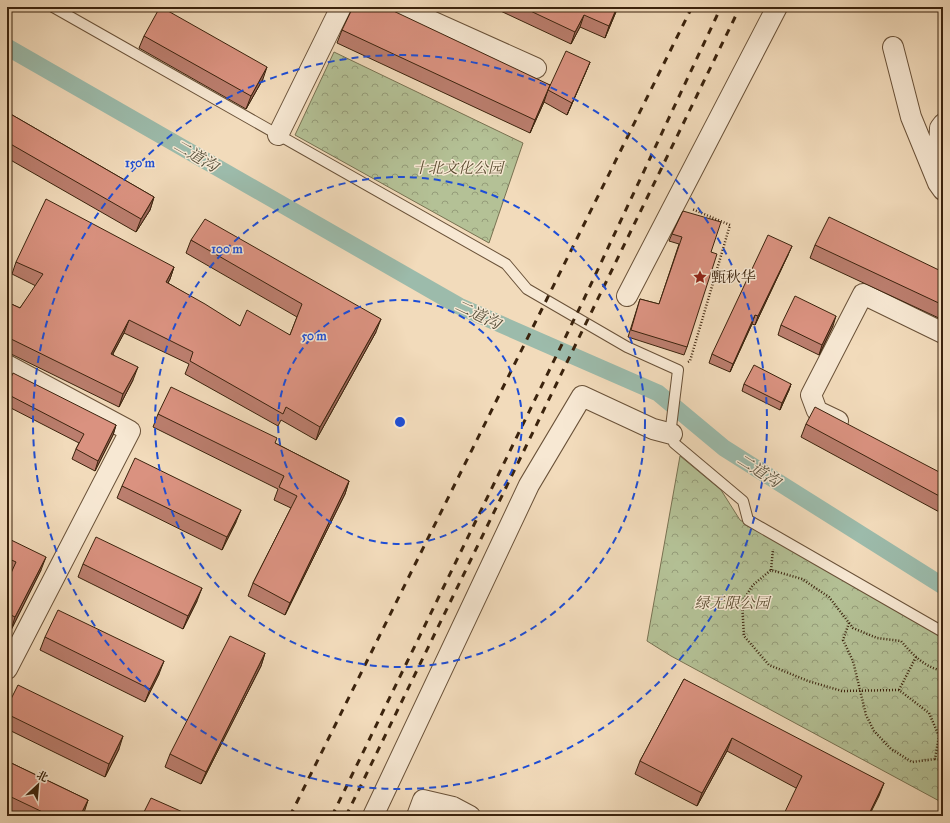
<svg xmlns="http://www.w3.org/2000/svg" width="950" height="823" font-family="'IM FELL Great Primer','Noto Serif SC',serif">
  <defs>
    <pattern id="forest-crowns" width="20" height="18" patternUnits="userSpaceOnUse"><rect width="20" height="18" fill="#b4c196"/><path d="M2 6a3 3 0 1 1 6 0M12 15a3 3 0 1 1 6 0" fill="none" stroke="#949c79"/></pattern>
  </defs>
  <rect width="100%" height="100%" fill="#f2dbbb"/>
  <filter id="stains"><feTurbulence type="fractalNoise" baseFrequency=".005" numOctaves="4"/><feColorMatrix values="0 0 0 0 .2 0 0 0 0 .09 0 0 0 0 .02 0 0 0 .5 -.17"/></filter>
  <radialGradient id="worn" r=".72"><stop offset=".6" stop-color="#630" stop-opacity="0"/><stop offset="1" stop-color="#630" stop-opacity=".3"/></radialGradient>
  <!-- forest -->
  <path fill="url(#forest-crowns)" stroke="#787252" d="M 334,52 L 523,143 L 489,243 L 295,135 Z
    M 680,456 L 721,490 L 740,520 L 943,638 L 943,803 L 671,656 L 647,641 Z"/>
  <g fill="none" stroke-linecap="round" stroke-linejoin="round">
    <!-- canal -->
    <path stroke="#9cbbab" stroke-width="17" d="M 7,47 L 459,306 L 658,393 L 724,448 L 943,586"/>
    <defs>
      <path id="service" d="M 53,7 L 506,264 L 527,289 L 627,347 L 678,370 L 671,427 L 674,443 L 743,501 L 748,520 L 943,632"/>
      <path id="minor" d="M 400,7 L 536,68
        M 893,47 L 911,117 L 938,183 L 943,190
        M 278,135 L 341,7
        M 938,175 L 940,128 L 943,124
        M 627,296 L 777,7
        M 7,365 L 130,431 L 7,669
        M 838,421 L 817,411 L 811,395 L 863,294 L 943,333
        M 373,816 L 529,485 L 582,396 L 653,429 L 672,434
        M 417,816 L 423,800 L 453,807 L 470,816"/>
    </defs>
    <!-- service casing -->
    <use href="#service" stroke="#695138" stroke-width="12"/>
    <!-- minor casing -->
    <use href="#minor" stroke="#695138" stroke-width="22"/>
    <!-- path -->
    <path stroke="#3b230d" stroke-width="2.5" stroke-dasharray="1 2" stroke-linecap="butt" d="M 688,362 L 690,361 L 730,225 L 692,209
      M 771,570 L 773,549
      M 849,623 L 843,640 L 853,661 L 866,715 L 874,731 L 891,749 L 912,762 L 935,759
      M 916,657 L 899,690 L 929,713 L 939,736 L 935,759 L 943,760
      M 899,690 L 842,691 L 808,681 L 769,665 L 744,636 L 742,602 L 753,585 L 771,570 L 802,579 L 829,597 L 853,628 L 877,638 L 901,641 C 913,655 924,667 943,671"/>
    <!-- service -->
    <use href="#service" stroke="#f7e8d3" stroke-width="10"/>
    <!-- minor -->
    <use href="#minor" stroke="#f7e8d3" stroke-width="20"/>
    <!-- rail -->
    <path stroke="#3b230d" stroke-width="3" stroke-dasharray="7 7" stroke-linecap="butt" d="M 290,816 L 692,7
      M 332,816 L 584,299 L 721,7
      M 346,816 L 740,7"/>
  </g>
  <!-- wall -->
  <path fill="#bb7e6e" stroke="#3b230d" d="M 492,7 L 618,7 L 605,38 L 580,27 L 571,44 Z
    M 342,30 L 550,85 L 590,62 L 585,74 L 567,115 L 544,102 L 530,133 L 337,43 Z
    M 144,36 L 263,79 L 246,109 L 139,48 Z
    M 7,112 L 154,197 L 150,210 L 136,232 L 7,158 Z
    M 683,211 L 711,252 L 687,347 L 684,355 L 628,337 L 640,299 L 659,304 L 679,244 L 669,241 L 672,234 Z
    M 191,240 L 376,332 L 316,440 L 281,420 L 278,426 L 185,374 L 189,364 L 124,333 L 113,354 L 133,380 L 119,407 L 7,352 L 7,302 L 20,308 L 36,286 L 12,274 L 16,262 L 174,267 L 170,279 L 168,283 L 240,326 L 290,335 L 297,317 L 186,253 Z
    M 815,245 L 943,272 L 943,320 L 810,258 Z
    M 788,255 L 755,325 L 752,324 L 730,372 L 709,363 L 712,354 Z
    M 781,325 L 833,326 L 819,355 L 778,335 Z
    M 744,384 L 791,384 L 789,390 L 780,410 L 742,391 Z
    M 7,386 L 116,425 L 113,435 L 95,471 L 72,459 L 76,449 L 79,443 L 7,406 Z
    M 158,414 L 275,443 L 349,481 L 345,494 L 285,615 L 248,596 L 253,583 L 291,508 L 274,500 L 278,489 L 153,427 Z
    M 806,424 L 943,474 L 943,514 L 801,437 Z
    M 122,486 L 236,522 L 222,550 L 117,498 Z
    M 7,538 L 41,570 L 11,630 L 7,628 L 7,582 L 10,575 L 7,573 Z
    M 83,564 L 197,601 L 183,629 L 78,577 Z
    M 45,637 L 159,674 L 145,702 L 40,650 Z
    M 265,653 L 261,666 L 201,784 L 165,767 L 170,754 Z
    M 684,679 L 879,796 L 796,788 L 727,751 L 697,806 L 635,774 L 640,761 Z
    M 7,707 L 119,749 L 105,777 L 7,729 Z
    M 7,761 L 88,800 L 82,816 L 20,816 L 7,810 Z"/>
  <!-- shaded-wall -->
  <path fill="#99665a" stroke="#3b230d" d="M 617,7 L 618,7 L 605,38 L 609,26 Z
    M 584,15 L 580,27 L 571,44 L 575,32 Z
    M 590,62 L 585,74 L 567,115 L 572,103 Z
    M 267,67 L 263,79 L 246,109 L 251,96 Z
    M 548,90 L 544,102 L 530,133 L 535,120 Z
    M 154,197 L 150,210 L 136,232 L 141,219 Z
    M 792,246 L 788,255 L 755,325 L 758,316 Z
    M 174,267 L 170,279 L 161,295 L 166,282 Z
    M 755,315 L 752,324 L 730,372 L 733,364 Z
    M 836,316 L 833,326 L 819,355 L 822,345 Z
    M 381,319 L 376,332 L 316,440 L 320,427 Z
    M 129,320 L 124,333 L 106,366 L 111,354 Z
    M 138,367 L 133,380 L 119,407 L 123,394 Z
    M 791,384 L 789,390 L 780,410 L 782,403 Z
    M 116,425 L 113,435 L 95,471 L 98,461 Z
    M 349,481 L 345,494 L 285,615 L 290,603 Z
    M 241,510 L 236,522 L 222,550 L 227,537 Z
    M 46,557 L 41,570 L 11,630 L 15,617 Z
    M 202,588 L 197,601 L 183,629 L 188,616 Z
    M 265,653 L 261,666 L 201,784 L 206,772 Z
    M 164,661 L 159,674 L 145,702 L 150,689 Z
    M 123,736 L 119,749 L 105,777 L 109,764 Z
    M 732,738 L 727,751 L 697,806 L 702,793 Z
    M 884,783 L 879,796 L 869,816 L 868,816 Z
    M 88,800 L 84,813 L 82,816 L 80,816 Z"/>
  <!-- building -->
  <path fill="#da9280" stroke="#3b230d" d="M 160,7 L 161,7 L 267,67 L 251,96 L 144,36 Z
    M 353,7 L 385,7 L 550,85 L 535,120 L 342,30 Z
    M 522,7 L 617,7 L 609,26 L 584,15 L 575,32 Z
    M 566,51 L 590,62 L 572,103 L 548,90 Z
    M 7,112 L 154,197 L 141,219 L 7,142 Z
    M 46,199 L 174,267 L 166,282 L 205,304 L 240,326 L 247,310 L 290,335 L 302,304 L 191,240 L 205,219 L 381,319 L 320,427 L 286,407 L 283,414 L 190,361 L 193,352 L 129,320 L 111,354 L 138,367 L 123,394 L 7,337 L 7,302 L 20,308 L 43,274 L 16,262 Z
    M 683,211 L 721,222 L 711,252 L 717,254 L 687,347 L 631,330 L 640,299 L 659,304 L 682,237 L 672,234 Z
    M 829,217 L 943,272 L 943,305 L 815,245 Z
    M 768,235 L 792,246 L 758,316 L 755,315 L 733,364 L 712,354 Z
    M 795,296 L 836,316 L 822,345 L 781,325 Z
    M 754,365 L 791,384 L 782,403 L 744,384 Z
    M 13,373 L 116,425 L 98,461 L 76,449 L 84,434 L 7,394 L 7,386 Z
    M 171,387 L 277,438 L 275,443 L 349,481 L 290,603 L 253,583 L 297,496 L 279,487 L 284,476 L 158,414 Z
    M 815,407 L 943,474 L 943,498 L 806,424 Z
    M 135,458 L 241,510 L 227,537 L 122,486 Z
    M 96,537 L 202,588 L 188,616 L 83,564 Z
    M 7,538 L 46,557 L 15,617 L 7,613 L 7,582 L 16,562 L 7,558 Z
    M 58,610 L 164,661 L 150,689 L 45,637 Z
    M 230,636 L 265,653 L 206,772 L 170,754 Z
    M 684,679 L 884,783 L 868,816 L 783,816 L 802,776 L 732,738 L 702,793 L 640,761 Z
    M 18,685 L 123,736 L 109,764 L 7,714 L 7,707 Z
    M 7,761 L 88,800 L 80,816 L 51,816 L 7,795 Z
    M 151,798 L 185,813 L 184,816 L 142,816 Z
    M 427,814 L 431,816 L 425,816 Z"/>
  <!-- distance rings -->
  <g fill="none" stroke="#1d4ed8" stroke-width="2" stroke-dasharray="7 5">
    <circle cx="400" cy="422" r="122"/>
    <circle cx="400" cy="422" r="245"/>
    <circle cx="400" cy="422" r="367"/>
  </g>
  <!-- icons -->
  <defs>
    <symbol id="sight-bare" viewBox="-9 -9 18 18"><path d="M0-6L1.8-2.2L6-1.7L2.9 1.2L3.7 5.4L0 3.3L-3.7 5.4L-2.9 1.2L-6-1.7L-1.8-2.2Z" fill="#8f2418" stroke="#f7e8d3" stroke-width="2.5" paint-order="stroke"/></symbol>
  </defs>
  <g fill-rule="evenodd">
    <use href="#sight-bare" x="690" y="267" width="20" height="20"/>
  </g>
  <g text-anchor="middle" stroke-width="3" stroke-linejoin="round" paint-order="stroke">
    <!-- park labels -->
    <g font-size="15" font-style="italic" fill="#594a2f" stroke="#f7e8d3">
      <text x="458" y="173">十北文化公园</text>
      <text x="732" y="608">绿无限公园</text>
    </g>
    <!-- poi labels -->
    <g font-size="15" fill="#3b230d" stroke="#f7e8d3" text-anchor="start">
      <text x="711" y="282">甄秋华</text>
    </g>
    <!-- water labels -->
    <g font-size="16" font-style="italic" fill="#58513c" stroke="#f7e8d3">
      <text transform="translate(196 155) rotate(30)" y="6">二道沟</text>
      <text transform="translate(478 314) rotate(25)" y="6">二道沟</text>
      <text transform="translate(759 470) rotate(32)" y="6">二道沟</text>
    </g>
  </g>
  <circle cx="400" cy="422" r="6" fill="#1d4ed8" stroke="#f7e8d3" stroke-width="2"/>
  <g font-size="12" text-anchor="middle" font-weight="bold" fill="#1d4ed8" stroke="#f7e8d3" stroke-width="3" stroke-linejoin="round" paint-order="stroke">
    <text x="140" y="167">150 m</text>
    <text x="227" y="253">100 m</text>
    <text x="314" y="340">50 m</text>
  </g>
  <!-- margin -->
  <rect width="950" height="823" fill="none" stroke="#f2dbbb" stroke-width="24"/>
  <rect x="8" y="8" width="934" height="807" fill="none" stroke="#3b230d" stroke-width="2"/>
  <rect x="12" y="12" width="926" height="799" fill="none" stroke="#3b230d"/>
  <!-- north arrow -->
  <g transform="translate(38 785) rotate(26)" stroke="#f7e8d3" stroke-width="3" paint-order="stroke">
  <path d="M0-3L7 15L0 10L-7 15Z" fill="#3b230d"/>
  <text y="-6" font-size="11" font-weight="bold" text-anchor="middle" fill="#3b230d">北</text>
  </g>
  <rect width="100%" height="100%" filter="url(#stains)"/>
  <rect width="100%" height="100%" fill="url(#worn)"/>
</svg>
